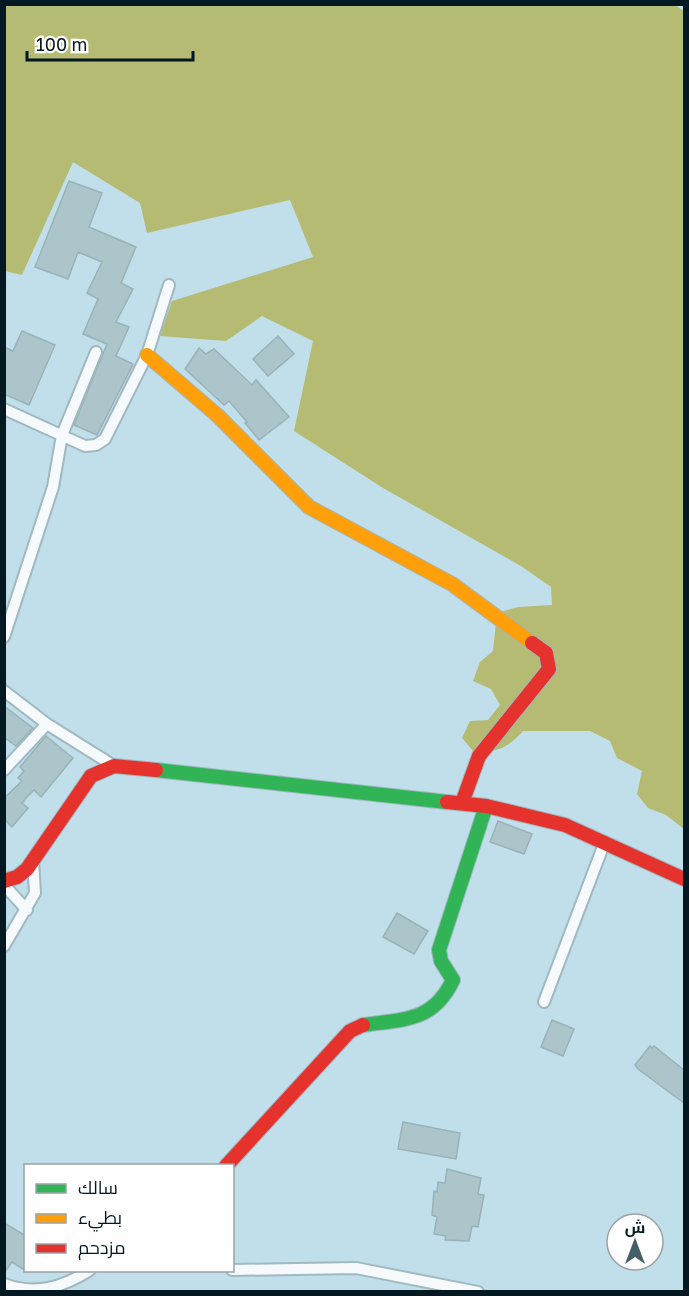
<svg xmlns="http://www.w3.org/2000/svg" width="689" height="1296" font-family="'Golos Text',Cairo,sans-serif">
  <rect width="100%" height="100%" fill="#c0dfea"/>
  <!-- forest -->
  <path fill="#b6bb73" d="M 673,4 L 684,11 L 684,829 L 666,815 L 648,808 L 637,794 L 642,771 L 617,758 L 610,741 L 590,731 L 523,731 C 508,748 496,753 473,751 L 462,738 L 470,721 L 488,720 L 500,705 L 491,689 L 473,681 L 480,662 L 493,651 L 497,613 L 518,607 L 552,605 L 551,587 L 521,566 L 383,488 L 294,431 L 313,341 L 262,316 L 226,341 L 160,336 L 172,301 L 313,257 L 290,200 L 147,233 L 140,203 L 73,162 L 22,275 L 5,271 L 4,5 Z"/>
  <!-- building -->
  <path fill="#acc5cb" stroke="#98b2b8" stroke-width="1.5" d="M 69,181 L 102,193 L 89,227 L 136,247 L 121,283 L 133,289 L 116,322 L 129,327 L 116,356 L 133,364 L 97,435 L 74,425 L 107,344 L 83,334 L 98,299 L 87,293 L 102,262 L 78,252 L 68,279 L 35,267 Z
    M 22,331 L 55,345 L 29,405 L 4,394 L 4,347 L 13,351 Z
    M 278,336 L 294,354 L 268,376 L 253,359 Z
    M 199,348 L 206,354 L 214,349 L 252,385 L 256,380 L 289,417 L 259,440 L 245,423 L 247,422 L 229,401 L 224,405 L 185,369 Z
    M 4,706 L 33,728 L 16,746 L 4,737 Z
    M 46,736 L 73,758 L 41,797 L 34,790 L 28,796 L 22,803 L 28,808 L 12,827 L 4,819 L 4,798 L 22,781 L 18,778 L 24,771 L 20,767 Z
    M 498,821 L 532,834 L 524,854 L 490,842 Z
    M 397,913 L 428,931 L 414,954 L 383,937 Z
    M 552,1020 L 574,1029 L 563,1056 L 541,1047 Z
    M 650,1046 L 652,1048 L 654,1046 L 684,1070 L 684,1103 L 638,1069 L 635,1065 Z
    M 403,1122 L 460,1133 L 456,1159 L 398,1149 Z
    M 447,1169 L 481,1178 L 478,1194 L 484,1195 L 478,1227 L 472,1226 L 469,1241 L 445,1240 L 446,1236 L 434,1234 L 437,1217 L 432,1215 L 434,1191 L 437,1192 L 438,1182 L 445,1183 Z
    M 4,1223 L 26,1236 L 26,1271 L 12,1262 L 4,1273 Z"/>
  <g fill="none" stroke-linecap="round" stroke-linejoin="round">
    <defs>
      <path id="street" d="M 4,409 L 85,446 L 96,445 L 105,439 L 147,355 L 169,285
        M 4,637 L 53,487 L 62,435 L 96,352
        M 4,691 L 47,724 L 114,766
        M 4,770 L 47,724
        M 4,885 L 27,910
        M 4,946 L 35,893 L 33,860
        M 544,1002 L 604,844
        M 232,1270 L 356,1268 L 478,1292
        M 4,1284 C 36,1296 63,1287 90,1270"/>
      <path id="fast" d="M 156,770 L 447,802
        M 363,1025 C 404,1019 433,1022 453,980 L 441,961 L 439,950 L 486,806"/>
      <path id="slow" d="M 147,355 L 217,415 L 309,507 L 452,584 L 532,643"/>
      <path id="jam" d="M 447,802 L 486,806 L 565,825 L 684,879
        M 462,803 L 479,756 L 549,669 L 546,653 L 532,643
        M 4,881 L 17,877 L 27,869 L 91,776 L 114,766 L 156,770
        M 226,1166 L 350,1031 L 363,1025"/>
    </defs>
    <!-- street casing -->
    <use href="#street" stroke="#a0b8c0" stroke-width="14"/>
    <!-- fast casing -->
    <use href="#fast" stroke="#a0b8c0" stroke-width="16"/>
    <!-- slow casing -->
    <use href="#slow" stroke="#a0b8c0" stroke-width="16"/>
    <!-- jam casing -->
    <use href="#jam" stroke="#a0b8c0" stroke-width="16"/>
    <!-- street -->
    <use href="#street" stroke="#f6fafc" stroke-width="10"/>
    <!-- fast -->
    <use href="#fast" stroke="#30b455" stroke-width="14"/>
    <!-- slow -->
    <use href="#slow" stroke="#ff9f0a" stroke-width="14"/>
    <!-- jam -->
    <use href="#jam" stroke="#e5322d" stroke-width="14"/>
  </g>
  <!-- border -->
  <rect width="689" height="1296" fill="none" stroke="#031820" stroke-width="12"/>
  <!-- legend -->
  <rect x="24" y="1164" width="210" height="108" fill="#fefefe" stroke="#9aa2a5" stroke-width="1.5"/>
  <rect x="36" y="1184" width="30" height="9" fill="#30b455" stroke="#9aa2a5" stroke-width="1.5"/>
  <text x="78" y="1194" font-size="18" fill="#031820">سالك</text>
  <rect x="36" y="1214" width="30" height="9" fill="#ff9f0a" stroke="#9aa2a5" stroke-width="1.5"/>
  <text x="78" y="1224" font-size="18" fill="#031820">بطيء</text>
  <rect x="36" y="1244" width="30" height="9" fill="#e5322d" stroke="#9aa2a5" stroke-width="1.5"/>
  <text x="78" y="1254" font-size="18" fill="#031820">مزدحم</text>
  <!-- north arrow -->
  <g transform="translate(635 1242)"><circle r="28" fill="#fefefe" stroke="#9aa2a5" stroke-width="1.5"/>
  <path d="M0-4.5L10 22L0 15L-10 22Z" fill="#455e67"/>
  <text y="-9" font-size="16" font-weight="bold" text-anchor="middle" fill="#031820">ش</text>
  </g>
  <!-- scale -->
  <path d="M27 51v9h166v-9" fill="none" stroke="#031820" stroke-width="3"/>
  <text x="36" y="51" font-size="18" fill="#031820" stroke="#fefefe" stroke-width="4.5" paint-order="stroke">100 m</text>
</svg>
